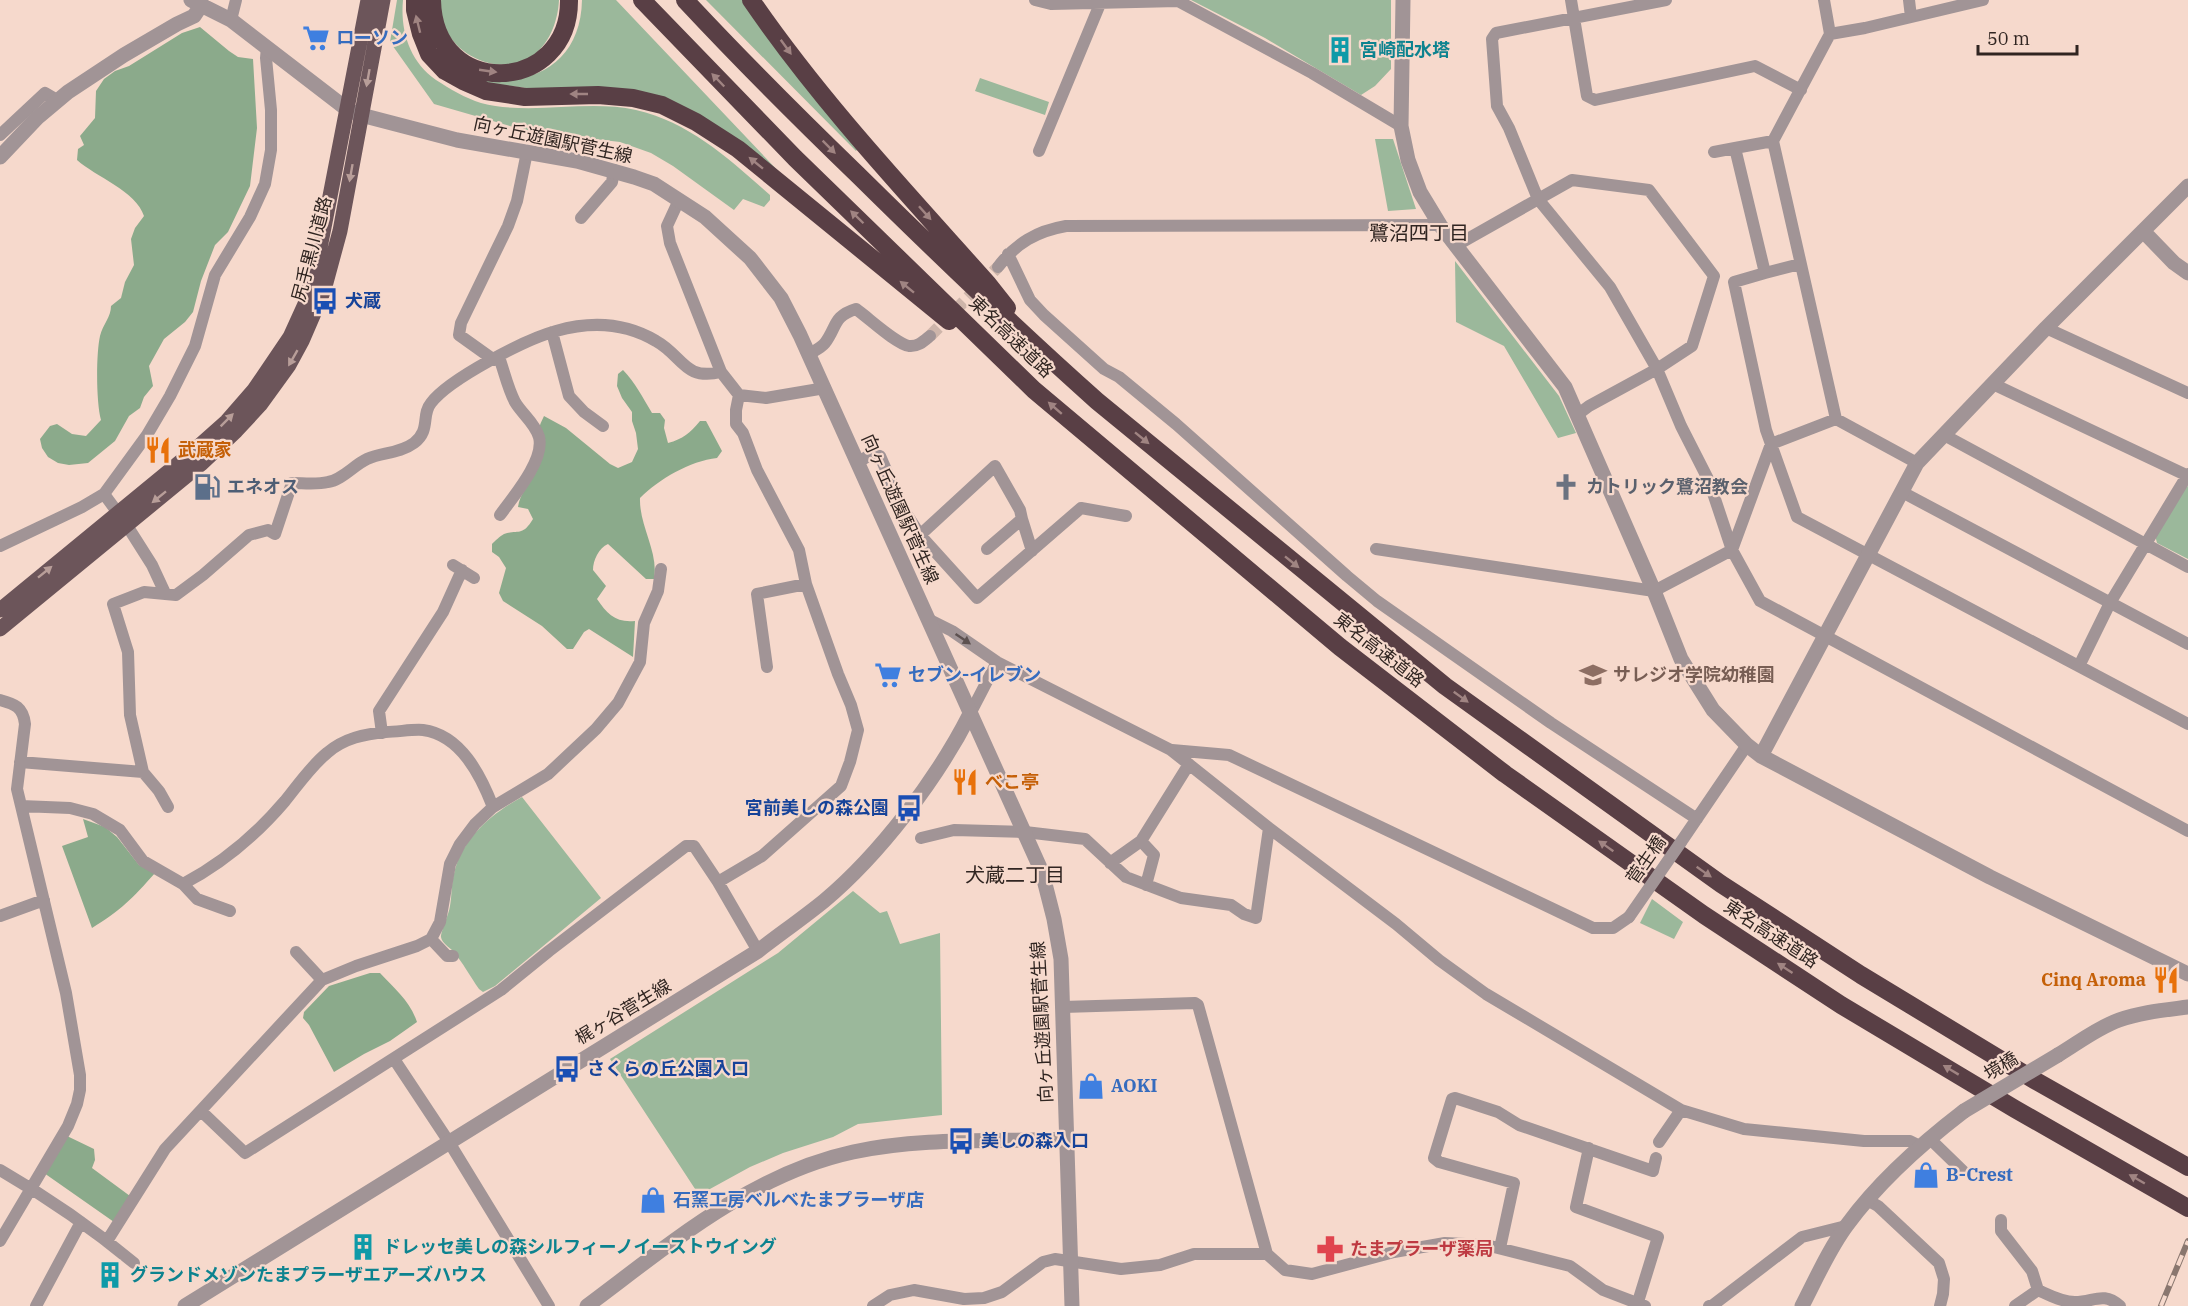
<svg xmlns="http://www.w3.org/2000/svg" width="2188" height="1306" font-family="'IBM Plex Serif','Noto Sans JP',serif">
  <rect width="100%" height="100%" fill="#f6d9cc"/>
  <!-- green -->
  <path fill="#9bb89b" d="M 397,0 L 403,0 C 400,31 410,62 436,80 C 450,89 465,98 481,103 C 531,116 586,99 636,110 C 691,123 729,159 770,195 L 770,200 L 764,207 L 743,199 L 734,210 L 673,166 L 651,153 L 620,142 L 527,131 L 434,104 L 390,42 Z
    M 440,0 L 559,0 C 558,19 551,41 535,54 C 505,78 455,59 443,23 C 441,16 441,7 440,0 Z
    M 582,0 L 616,0 L 780,173 L 678,107 L 485,83 L 487,79 C 541,85 581,57 582,0 Z
    M 706,0 L 744,0 L 858,148 L 856,151 Z
    M 1191,0 L 1391,0 L 1391,69 L 1375,86 L 1361,95 L 1265,38 Z
    M 980,78 L 1049,102 L 1045,115 L 975,91 Z
    M 1375,139 L 1393,139 L 1416,209 L 1388,211 Z
    M 1455,261 L 1559,396 L 1576,433 L 1558,438 L 1504,346 L 1456,322 Z
    M 2188,486 L 2188,559 L 2157,543 L 2155,535 L 2183,489 Z
    M 522,797 L 601,898 L 495,986 L 483,992 L 479,989 C 470,976 463,963 453,951 C 449,947 442,943 441,937 C 441,931 449,914 450,906 C 452,896 451,885 454,874 C 461,839 492,813 522,797 Z
    M 853,891 L 880,913 L 887,911 L 900,944 L 940,933 L 942,1115 L 858,1124 L 833,1137 L 783,1153 L 750,1167 L 699,1195 L 610,1059 L 778,953 Z
    M 1652,899 L 1683,922 L 1674,939 L 1640,923 Z"/>
  <!-- forest -->
  <path fill="#8baa8b" d="M 200,27 L 229,51 L 238,57 L 253,59 L 257,128 L 250,186 L 228,232 L 215,245 L 201,281 L 193,312 L 185,322 L 164,339 L 149,366 L 153,386 L 144,397 L 140,408 L 129,416 L 115,441 L 88,463 L 69,465 L 58,463 L 48,457 L 42,448 L 40,439 L 50,426 L 57,424 L 72,434 L 86,436 L 101,420 C 96,402 96,354 100,336 C 103,324 111,317 111,306 L 121,298 L 125,282 L 134,265 L 131,239 L 135,228 L 144,216 C 136,191 96,177 77,160 L 78,149 L 84,145 L 80,136 L 95,118 L 96,91 L 104,79 L 115,71 L 129,66 L 182,33 Z
    M 623,370 C 635,382 643,398 652,413 L 660,413 L 665,420 L 664,428 L 668,443 C 683,439 690,433 700,421 L 706,421 L 722,451 L 717,458 C 690,461 659,479 640,498 C 639,526 659,552 654,579 L 646,579 L 608,544 C 599,548 593,560 593,570 L 606,586 L 597,599 C 607,614 616,623 635,621 L 633,657 L 589,629 L 584,632 L 573,649 L 567,649 L 542,626 L 503,601 L 499,593 L 506,568 L 499,557 L 492,552 L 492,544 C 495,541 500,536 504,534 C 519,529 522,537 533,519 L 528,509 L 518,507 C 520,493 528,488 531,477 C 535,457 534,434 544,416 L 566,428 L 610,464 L 618,468 L 632,462 L 638,449 L 636,433 L 632,421 L 632,412 L 622,398 L 617,386 L 618,374 Z
    M 83,819 L 105,827 L 117,837 L 139,865 L 155,873 C 133,898 120,911 92,928 L 62,846 L 88,837 Z
    M 370,973 L 380,973 C 395,989 410,1001 417,1022 L 390,1041 L 364,1054 L 334,1072 L 309,1025 L 303,1018 L 304,1012 L 329,986 Z
    M 67,1136 L 94,1149 L 95,1160 L 92,1168 L 130,1196 L 114,1222 L 44,1173 Z"/>
  <g fill="none" stroke-linecap="round" stroke-linejoin="round">
    <!-- minor-tunnel -->
    <path stroke="#ceb5aa" stroke-width="12" stroke-dasharray="12 6" stroke-linecap="butt" d="M 930,336 L 998,267"/>
    <!-- minor -->
    <path stroke="#a19496" stroke-width="12" d="M 1035,0 L 1051,4 L 1178,1 L 1312,73 L 1401,126
      M 1571,0 L 1587,96 L 1595,100 L 1755,66 L 1801,90
      M 1666,0 L 1496,33 L 1492,39 L 1497,106 L 1509,128 L 1538,199 L 1610,287 L 1657,369 L 1681,426 L 1709,481 L 1732,550 L 1760,601 L 2188,831
      M 1824,0 L 1830,34 L 1773,141 L 1778,163 L 1836,419 L 1917,463
      M 1909,0 L 1911,17
      M 231,20 L 236,0
      M 1830,34 L 1865,28 L 1983,0
      M 0,135 L 45,93 L 57,100
      M 1735,148 L 1773,141
      M 1039,151 L 1100,4
      M 1714,152 L 1735,148 L 1765,273 L 1734,282 L 1766,430 L 1797,517 L 2188,724
      M 679,200 L 667,226 L 670,243 L 721,372 L 739,395 L 766,398 L 825,388
      M 581,218 L 612,182 L 614,170
      M 1457,245 L 1572,180 L 1649,190 L 1714,276 L 1692,346 L 1657,369 L 1589,406 L 1577,415
      M 1008,254 L 1030,300 L 1044,315 L 1104,369 L 1119,377 L 1176,424 L 1347,576 L 1377,601 L 1551,723 L 1697,819
      M 998,267 C 1016,243 1037,231 1066,226 L 1440,225
      M 1765,273 L 1800,264
      M 2046,328 L 2188,393
      M 552,332 L 569,396 L 584,412 L 603,426
      M 809,354 C 814,351 821,348 825,343 C 837,327 833,316 856,309 C 870,319 895,343 909,346 C 918,347 924,341 930,336
      M 499,357 C 504,371 508,389 515,402 C 522,414 535,423 539,437 C 545,460 513,497 500,515
      M 494,360 L 459,335 L 461,323 L 508,226 L 517,201 L 527,152
      M 1993,384 L 2188,476
      M 1944,435 L 2188,567
      M 858,462 L 872,454 L 880,456 L 902,507 L 920,535 L 977,598 L 1081,508 L 1126,516
      M 1902,492 L 2188,644
      M 104,494 L 118,513
      M 1022,519 L 1032,551
      M 126,524 L 152,565 L 165,593
      M 920,535 L 995,466 L 1020,510 L 1022,519 L 987,549
      M 0,546 L 82,507 L 104,494 L 147,435 L 170,396 L 195,346 L 215,275 L 250,217 L 265,184 L 271,150 L 271,110 L 266,58 L 267,47
      M 1376,549 L 1654,591 L 1732,550 L 1771,444 L 1836,419
      M 453,565 L 474,578
      M 928,619 L 952,631 L 997,662 L 1171,750 L 1269,828 L 1396,924 L 1439,960 L 1486,994 L 1681,1110 L 1744,1129 L 1864,1141 L 1910,1141 L 1920,1146
      M 2079,666 L 2110,603 L 2188,474
      M 767,667 L 757,594 L 806,584
      M 0,700 C 15,704 23,707 25,724 L 17,789 L 66,993 L 80,1075 L 80,1090 L 77,1104 L 68,1126 L 0,1241
      M 970,714 L 997,662
      M 382,733 L 379,711 L 443,612 L 462,570
      M 1172,750 L 1229,755 L 1593,928 L 1613,928 L 1629,917
      M 20,762 L 143,772
      M 21,806 L 70,808 L 93,814 L 120,830 L 143,861 L 183,884 L 197,899 L 230,911
      M 168,807 L 159,791 L 143,772 L 130,715 L 128,652 L 113,604 L 144,592 L 176,595 L 203,575 L 249,535 L 268,530 L 275,534 L 292,483 C 303,483 316,485 328,482 C 342,480 354,465 367,459 C 382,452 399,454 414,443 C 431,430 421,415 431,403 C 449,379 526,339 556,331 C 591,321 624,322 656,341 C 683,356 684,381 721,372
      M 921,838 L 954,830 L 1025,832 L 1085,839 L 1126,877 L 1181,898 L 1231,905 L 1244,914 L 1256,918 L 1269,828
      M 1141,841 L 1154,855 L 1146,885
      M 1681,842 L 1747,745
      M 1110,863 L 1141,841 L 1189,764
      M 718,882 L 762,856 L 841,786 L 850,762 L 858,730 L 851,705 L 838,674 L 806,584 L 799,550 L 757,470 L 743,433 L 736,424 L 736,410 L 739,395
      M 183,884 C 223,863 256,835 285,801 C 298,785 311,766 327,753 C 344,738 365,734 386,732 C 398,732 412,729 423,730 C 461,735 481,776 493,807
      M 0,916 L 44,900
      M 431,939 L 447,956 L 453,956
      M 296,952 L 322,980
      M 1063,1007 L 1195,1003 L 1198,1005 L 1267,1254
      M 394,1059 L 449,1142 L 549,1306
      M 201,1111 L 245,1153 L 501,990 L 549,951 L 686,846 L 694,846 L 718,882 L 758,951
      M 1929,1138 L 1963,1171
      M 1659,1142 L 1681,1110
      M 1589,1148 L 1576,1207 L 1658,1237 L 1637,1305
      M 0,1170 C 47,1197 92,1228 134,1263
      M 1867,1200 L 1878,1206 L 1939,1263 L 1944,1279 L 1943,1294 L 1940,1306
      M 2001,1220 L 2001,1231 L 2032,1271 L 2038,1290 C 2049,1295 2062,1302 2075,1302 C 2094,1302 2103,1291 2120,1306
      M 107,1241 L 165,1149 L 322,980 L 356,966 L 417,946 L 431,939 L 440,922 L 450,864 L 460,844 L 475,824 L 493,807 L 548,774 L 596,729 L 618,703 L 640,662 L 644,623 L 658,591 L 661,569
      M 1500,1248 L 1514,1183 L 1439,1162 L 1434,1158 L 1452,1099 L 1455,1098 L 1498,1112 L 1519,1125 L 1653,1171 L 1656,1158
      M 36,1306 L 81,1222
      M 873,1306 L 890,1295 L 914,1290 L 964,1299 L 984,1298 L 1002,1292 L 1043,1262 L 1055,1259 L 1121,1269 L 1160,1265 L 1194,1254 L 1267,1254 L 1285,1270 L 1312,1274 L 1394,1252 L 1445,1243 L 1486,1245 L 1570,1266 L 1603,1290 L 1645,1306
      M 1709,1306 L 1713,1305 L 1802,1237 L 1846,1226
      M 2015,1306 L 2038,1290"/>
    <!-- tertiary -->
    <path stroke="#a19496" stroke-width="15" d="M 191,0 L 231,20 L 348,110 L 361,115 L 457,140 L 577,161 L 634,177 L 654,184 L 705,217 L 750,258 L 781,298 L 800,335 L 1042,872 L 1054,919 L 1061,959 L 1072,1306
      M 1403,0 L 1401,126 L 1408,160 L 1420,192 L 1440,225 L 1565,387 L 1654,591 L 1681,659 L 1713,710 L 1747,745 L 1761,756 L 1990,877 L 2188,974
      M 0,157 L 37,118 L 68,92 L 124,55 L 177,24 L 194,16 L 202,4
      M 2143,231 L 2174,263 L 2188,273
      M 1761,756 L 1917,463 L 2046,328 L 2188,186
      M 2058,1055 C 2078,1043 2097,1028 2119,1020 C 2141,1012 2165,1010 2188,1007
      M 185,1306 L 758,951 C 780,934 803,918 824,901 C 880,854 937,779 970,714
      M 587,1306 C 669,1245 751,1174 853,1152 C 923,1137 996,1142 1067,1139
      M 1802,1306 C 1816,1279 1829,1249 1847,1225 C 1879,1181 1921,1144 1964,1111"/>
    <!-- primary -->
    <path stroke="#6c555a" stroke-width="15" d="M 0,610 L 191,453 L 227,421 L 254,390 L 290,337 L 305,304 L 319,253 L 368,0
      M 0,629 L 201,464 L 236,431 L 260,405 L 289,365 L 302,341 L 324,290 L 340,231 L 383,0"/>
    <!-- motorway -->
    <path stroke="#593f45" stroke-width="18" d="M 415,0 L 415,10 L 421,34 L 429,54 L 445,71 L 463,81 L 486,91 L 525,97 L 598,95 L 633,98 L 662,105 L 696,122 L 738,149 L 949,321
      M 432,0 C 434,101 570,94 569,0
      M 642,0 L 795,158 L 1034,390 L 1340,647 L 1505,774 L 1704,915 L 1841,1005 L 2015,1109 L 2188,1208
      M 685,0 C 741,60 799,118 858,175 C 936,252 1015,328 1097,401 L 1445,686 L 1721,884 L 1861,975 L 2036,1081 L 2188,1167
      M 751,0 C 821,102 906,192 988,284 L 1007,308"/>
    <defs>
      <path id="rail" d="M 2161,1306 L 2188,1241"/>
    </defs>
    <!-- rail casing -->
    <use href="#rail" stroke="#8a776f" stroke-width="6"/>
    <!-- rail -->
    <use href="#rail" stroke="#f6d9cc" stroke-width="4" stroke-dasharray="11" stroke-linecap="butt"/>
    <!-- minor-bridge -->
    <path stroke="#a19496" stroke-width="12" d="M 1629,917 L 1681,842"/>
    <!-- tertiary-bridge -->
    <path stroke="#a19496" stroke-width="15" d="M 1964,1111 L 2058,1055"/>
  </g>
  <!-- one-way arrows -->
  <defs><path id="oneway-solid" d="M-6-.8H1V-3.2L6.5 0L1 3.2V.8H-6Z" transform="scale(1.5)"/></defs>
  <g fill="#a08482">
    <use href="#oneway-solid" transform="translate(418 24) rotate(-104)"/>
    <use href="#oneway-solid" transform="translate(786 47) rotate(54)"/>
    <use href="#oneway-solid" transform="translate(488 71) rotate(8)"/>
    <use href="#oneway-solid" transform="translate(718 80) rotate(-134)"/>
    <use href="#oneway-solid" transform="translate(579 94) rotate(-180)"/>
    <use href="#oneway-solid" transform="translate(829 147) rotate(45)"/>
    <use href="#oneway-solid" transform="translate(756 163) rotate(-141)"/>
    <use href="#oneway-solid" transform="translate(925 213) rotate(48)"/>
    <use href="#oneway-solid" transform="translate(857 217) rotate(-136)"/>
    <use href="#oneway-solid" transform="translate(907 287) rotate(-141)"/>
    <use href="#oneway-solid" transform="translate(1055 408) rotate(-139)"/>
    <use href="#oneway-solid" transform="translate(1142 438) rotate(39)"/>
    <use href="#oneway-solid" transform="translate(1292 562) rotate(39)"/>
    <use href="#oneway-solid" transform="translate(1461 697) rotate(36)"/>
    <use href="#oneway-solid" transform="translate(1606 846) rotate(-145)"/>
    <use href="#oneway-solid" transform="translate(1704 872) rotate(35)"/>
    <use href="#oneway-solid" transform="translate(1785 968) rotate(-147)"/>
    <use href="#oneway-solid" transform="translate(1951 1070) rotate(-149)"/>
    <use href="#oneway-solid" transform="translate(2137 1179) rotate(-150)"/>
  </g>
  <g fill="#b89e99">
    <use href="#oneway-solid" transform="translate(368 78) rotate(100)"/>
    <use href="#oneway-solid" transform="translate(351 173) rotate(100)"/>
    <use href="#oneway-solid" transform="translate(293 358) rotate(120)"/>
    <use href="#oneway-solid" transform="translate(227 420) rotate(-45)"/>
    <use href="#oneway-solid" transform="translate(159 497) rotate(141)"/>
    <use href="#oneway-solid" transform="translate(45 572) rotate(-39)"/>
  </g>
  <use fill="#5d5150" href="#oneway-solid" transform="translate(963 639) rotate(34)"/>
  <!-- icons -->
  <defs>
    <symbol id="supermarket-bare" viewBox="-9 -9 18 18"><path d="M-6-5.5h2.5l.6 2H6L4.5 2H-2.5L-4.4-4H-6ZM-1.5 3.2a1.3 1.3 0 1 0 .1 0ZM3 3.2a1.3 1.3 0 1 0 .1 0Z" fill="#3f7fe0" stroke="#f6d9cc" stroke-width="2.5" paint-order="stroke"/></symbol>
    <symbol id="building-bare" viewBox="-9 -9 18 18"><path d="M-4-6H4V6H1V3H-1V6H-4ZM-2.5-4.3h1.7v1.8h-1.7ZM.8-4.3h1.7v1.8H.8ZM-2.5-1h1.7V.8h-1.7ZM.8-1h1.7V.8H.8Z" fill="#0f9aa8" stroke="#f6d9cc" stroke-width="2.5" paint-order="stroke"/></symbol>
    <symbol id="bus-bare" viewBox="-9 -9 18 18"><path d="M-5-6H5V4H4V6H2V4H-2V6H-4V4H-5ZM-3.5-4V0h7V-4ZM-3.5 1.2v1.5H-2V1.2ZM2 1.2v1.5H3.5V1.2Z" fill="#1a4fb4" stroke="#f6d9cc" stroke-width="2.5" paint-order="stroke"/></symbol>
    <symbol id="restaurant-bare" viewBox="-9 -9 18 18"><path d="M-5-6h1v4h1v-4h1v4h1v-4h1v5L-1.5 .5V6h-2V.5L-5-1ZM5-6V6H3V1.5H1.5Q1.5-4 5-6Z" fill="#e8710a" stroke="#f6d9cc" stroke-width="2.5" paint-order="stroke"/></symbol>
    <symbol id="fuel-bare" viewBox="-9 -9 18 18"><path d="M-5.5-6h7V0h2V4h1.3V-2.5L3-4.5l.8-.8L6-3V5H2.5V1h-1V6h-7ZM-4.2-4.7v3.2H.2V-4.7Z" fill="#5c6f8a" stroke="#f6d9cc" stroke-width="2.5" paint-order="stroke"/></symbol>
    <symbol id="church-bare" viewBox="-9 -9 18 18"><path d="M-1.2-6h2.4v3.5h3.3v2.4h-3.3V6h-2.4V-.1h-3.3v-2.4h3.3Z" fill="#6b7280" stroke="#f6d9cc" stroke-width="2.5" paint-order="stroke"/></symbol>
    <symbol id="school-bare" viewBox="-9 -9 18 18"><path d="M0-5L7-2L0 1L-7-2ZM-4 1L0 2.5L4 1V4Q0 6-4 4Z" fill="#8d6e63" stroke="#f6d9cc" stroke-width="2.5" paint-order="stroke"/></symbol>
    <symbol id="shop-bare" viewBox="-9 -9 18 18"><path d="M-5-2.5h2.3a2.7 3.5 0 0 1 5.4 0H5L5.5 6h-11ZM-1.5-2.5h3a1.5 2.3 0 0 0-3 0Z" fill="#3f7fe0" stroke="#f6d9cc" stroke-width="2.5" paint-order="stroke"/></symbol>
    <symbol id="pharmacy-bare" viewBox="-9 -9 18 18"><path d="M-2-6h4v4h4v4h-4v4h-4v-4h-4v-4h4Z" fill="#e0444e" stroke="#f6d9cc" stroke-width="2.5" paint-order="stroke"/></symbol>
  </defs>
  <g fill-rule="evenodd">
    <use href="#supermarket-bare" x="297" y="19" width="38" height="38"/>
    <use href="#building-bare" x="1321" y="31" width="38" height="38"/>
    <use href="#bus-bare" x="306" y="282" width="38" height="38"/>
    <use href="#restaurant-bare" x="139" y="431" width="38" height="38"/>
    <use href="#fuel-bare" x="188" y="468" width="38" height="38"/>
    <use href="#church-bare" x="1547" y="468" width="38" height="38"/>
    <use href="#supermarket-bare" x="869" y="656" width="38" height="38"/>
    <use href="#school-bare" x="1574" y="656" width="38" height="38"/>
    <use href="#restaurant-bare" x="946" y="763" width="38" height="38"/>
    <use href="#bus-bare" x="890" y="789" width="38" height="38"/>
    <use href="#restaurant-bare" x="2147" y="961" width="38" height="38"/>
    <use href="#bus-bare" x="548" y="1050" width="38" height="38"/>
    <use href="#shop-bare" x="1072" y="1067" width="38" height="38"/>
    <use href="#bus-bare" x="942" y="1122" width="38" height="38"/>
    <use href="#shop-bare" x="1907" y="1156" width="38" height="38"/>
    <use href="#shop-bare" x="634" y="1181" width="38" height="38"/>
    <use href="#building-bare" x="344" y="1228" width="38" height="38"/>
    <use href="#pharmacy-bare" x="1311" y="1230" width="38" height="38"/>
    <use href="#building-bare" x="91" y="1256" width="38" height="38"/>
  </g>
  <g text-anchor="middle" stroke-width="4.5" stroke-linejoin="round" paint-order="stroke">
    <!-- shop labels -->
    <g font-size="18" font-weight="bold" fill="#366cbe" stroke="#f6d9cc" text-anchor="start">
      <text x="336" y="44">ローソン</text>
      <text x="908" y="681">セブン-イレブン</text>
      <text x="1111" y="1092">AOKI</text>
      <text x="1946" y="1181">B-Crest</text>
      <text x="673" y="1206">石窯工房ベルベたまプラーザ店</text>
    </g>
    <!-- culture labels -->
    <g font-size="18" font-weight="bold" fill="#0d838f" stroke="#f6d9cc" text-anchor="start">
      <text x="1360" y="56">宮崎配水塔</text>
      <text x="383" y="1253">ドレッセ美しの森シルフィーノイーストウイング</text>
      <text x="130" y="1281">グランドメゾンたまプラーザエアーズハウス</text>
    </g>
    <!-- street labels -->
    <g font-size="18" fill="#302521" stroke="#f6d9cc">
      <text transform="translate(553 140) rotate(12)" y="6">向ヶ丘遊園駅菅生線</text>
      <text transform="translate(312 249) rotate(-75)" y="6">尻手黒川道路</text>
      <text transform="translate(1011 337) rotate(44)" y="6">東名高速道路</text>
      <text transform="translate(900 509) rotate(66)" y="6">向ヶ丘遊園駅菅生線</text>
      <text transform="translate(1379 650) rotate(38)" y="6">東名高速道路</text>
      <text transform="translate(1646 860) rotate(-55)" y="6">菅生橋</text>
      <text transform="translate(1771 934) rotate(33)" y="6">東名高速道路</text>
      <text transform="translate(623 1012) rotate(-31)" y="6">梶ヶ谷菅生線</text>
      <text transform="translate(1042 1022) rotate(-93)" y="6">向ヶ丘遊園駅菅生線</text>
      <text transform="translate(2001 1066) rotate(-31)" y="6">境橋</text>
    </g>
    <!-- transit labels -->
    <g font-size="18" font-weight="bold" fill="#164399" stroke="#f6d9cc" text-anchor="start">
      <text x="345" y="307">犬蔵</text>
      <text x="889" y="814" text-anchor="end">宮前美しの森公園</text>
      <text x="587" y="1075">さくらの丘公園入口</text>
      <text x="981" y="1147">美しの森入口</text>
    </g>
    <!-- food labels -->
    <g font-size="18" font-weight="bold" fill="#c56008" stroke="#f6d9cc" text-anchor="start">
      <text x="178" y="456">武蔵家</text>
      <text x="985" y="788">べこ亭</text>
      <text x="2146" y="986" text-anchor="end">Cinq Aroma</text>
    </g>
    <!-- service labels -->
    <g font-size="18" font-weight="bold" fill="#4e5e75" stroke="#f6d9cc" text-anchor="start">
      <text x="227" y="493">エネオス</text>
    </g>
    <!-- worship labels -->
    <g font-size="18" font-weight="bold" fill="#5b616d" stroke="#f6d9cc" text-anchor="start">
      <text x="1586" y="493">カトリック鷺沼教会</text>
    </g>
    <!-- education labels -->
    <g font-size="18" font-weight="bold" fill="#785e54" stroke="#f6d9cc" text-anchor="start">
      <text x="1613" y="681">サレジオ学院幼稚園</text>
    </g>
    <!-- health labels -->
    <g font-size="18" font-weight="bold" fill="#be3a42" stroke="#f6d9cc" text-anchor="start">
      <text x="1350" y="1255">たまプラーザ薬局</text>
    </g>
    <!-- neighbourhood labels -->
    <g font-size="20" fill="#302521" stroke="#f6d9cc">
      <text x="1419" y="240">鷺沼四丁目</text>
      <text x="1015" y="882">犬蔵二丁目</text>
    </g>
  </g>
  <!-- scale -->
  <path d="M1978 45v9h99v-9" fill="none" stroke="#302521" stroke-width="3"/>
  <text x="1987" y="45" font-size="18" fill="#302521" stroke="#f6d9cc" stroke-width="4.5" paint-order="stroke">50 m</text>
</svg>
